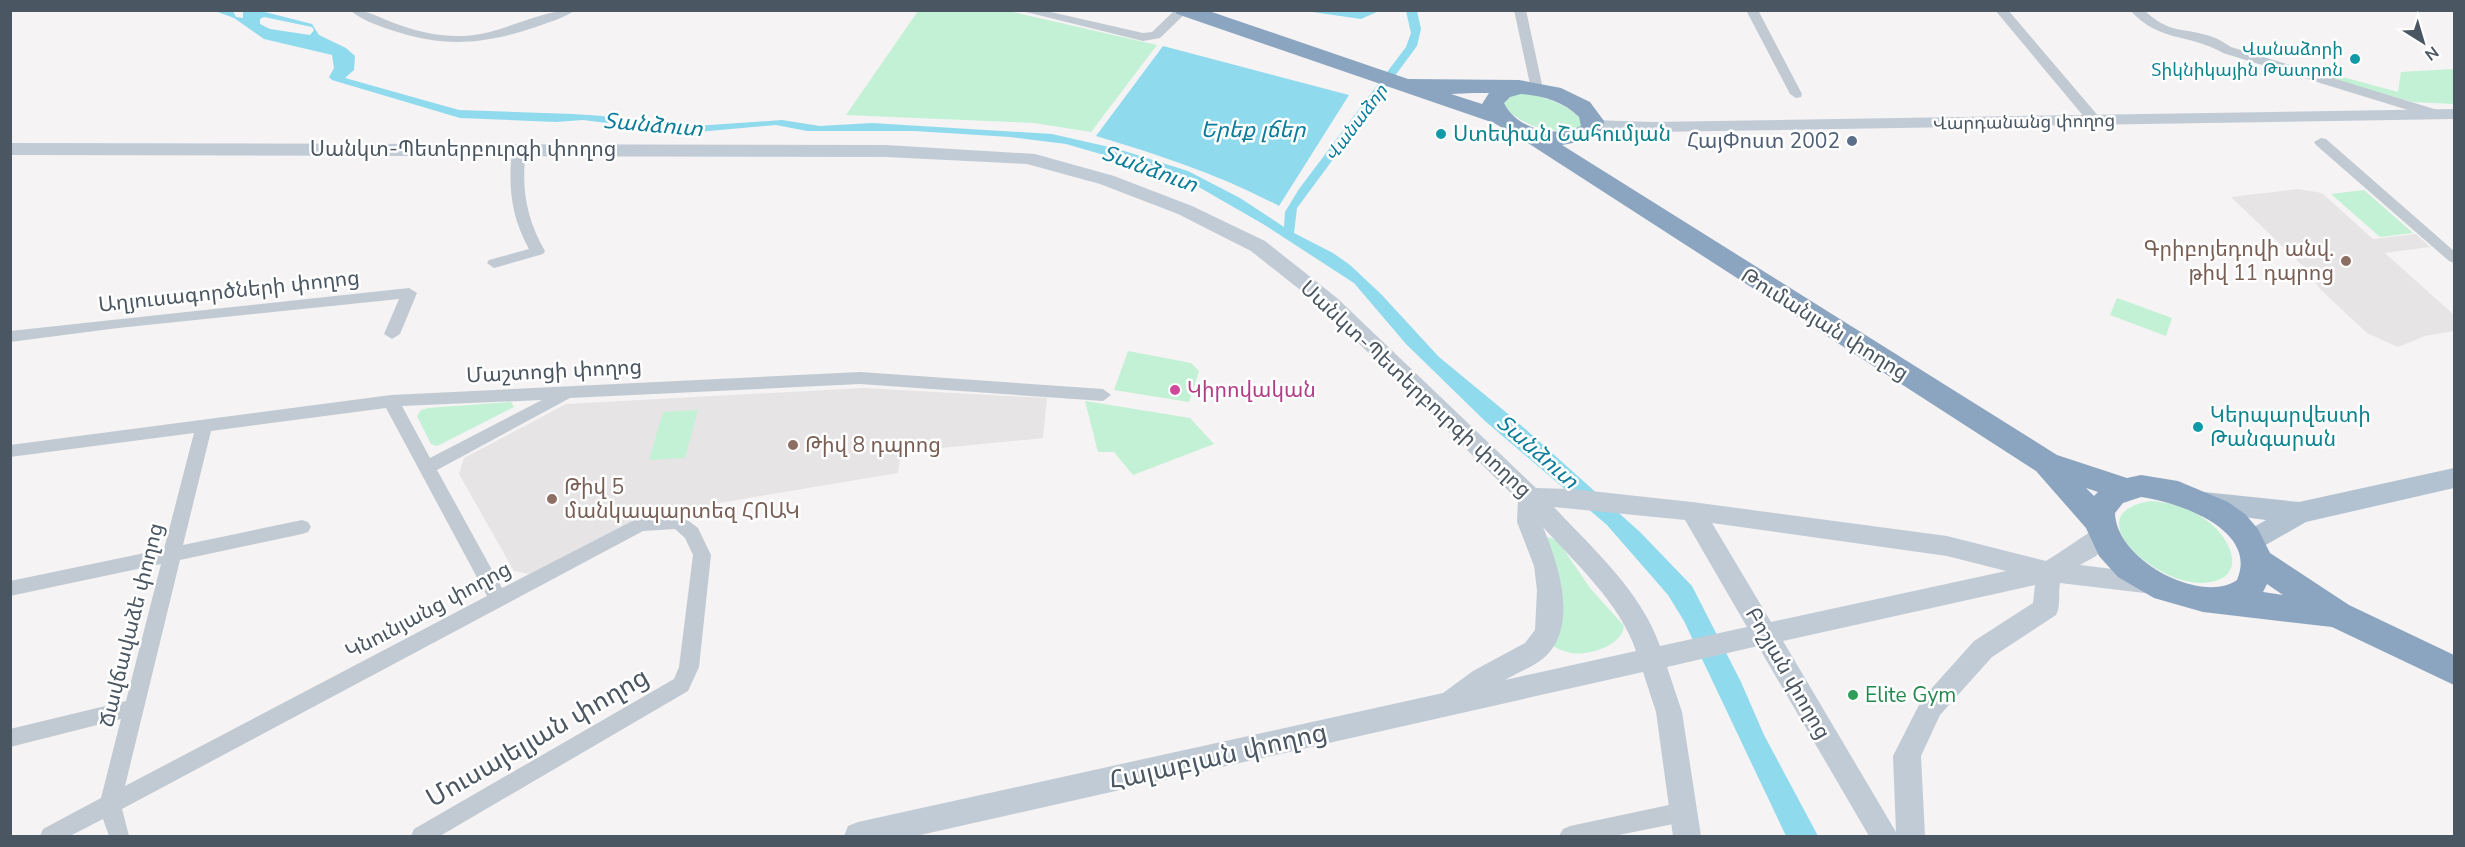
<svg xmlns="http://www.w3.org/2000/svg" width="2465" height="847" font-family="'Nunito Sans','Noto Sans Armenian',sans-serif">
  <rect width="100%" height="100%" fill="#f5f3f3"/>
  <!-- education -->
  <path fill="#e6e4e5" d="M 2298,189 L 2322,193 L 2373,239 L 2416,234 L 2430,247 L 2385,253 L 2454,315 L 2454,331 L 2425,336 L 2398,347 L 2367,333 L 2320,289 L 2308,271 L 2231,197 Z
    M 863,388 L 1047,398 L 1043,438 L 901,452 L 898,473 L 642,516 L 530,574 L 514,571 L 459,474 L 464,458 L 566,404 Z"/>
  <!-- green -->
  <path fill="#c3f1d5" d="M 918,11 L 1008,11 L 1157,45 L 1091,132 L 1034,123 L 846,115 Z
    M 2454,69 L 2454,104 L 2413,102 L 2316,75 L 2317,70 L 2398,92 L 2401,72 Z
    M 1527,93 C 1542,96 1581,108 1583,127 L 1579,130 C 1544,133 1530,128 1502,107 L 1503,97 Z
    M 2364,190 L 2413,233 L 2380,237 L 2331,194 Z
    M 2117,298 L 2172,318 L 2166,336 L 2110,315 Z
    M 1128,351 L 1191,363 L 1199,371 L 1189,402 L 1114,390 Z
    M 1085,401 L 1190,418 L 1214,444 L 1133,475 L 1114,452 L 1098,452 Z
    M 511,402 L 514,407 L 437,446 L 431,444 L 417,416 L 421,410 L 428,408 Z
    M 698,410 L 685,458 L 649,460 L 663,412 Z
    M 2151,501 C 2170,503 2187,507 2203,518 C 2231,535 2252,581 2202,583 C 2154,584 2074,513 2151,501 Z
    M 1543,535 L 1558,541 L 1590,588 L 1624,626 C 1622,646 1588,656 1571,653 C 1564,651 1558,649 1552,646 Z"/>
  <!-- water -->
  <path fill="#90daee" fill-rule="evenodd" d="M 215,11 L 233,11 L 236,17 L 243,18 L 243,12 L 234,11 L 261,11 L 312,24 L 319,35 L 346,48 L 355,56 L 354,70 L 345,78 L 459,110 L 573,114 L 603,116 L 625,123 L 695,126 L 782,120 L 820,126 L 872,123 L 1052,134 L 1118,149 L 1188,171 L 1240,198 L 1284,227 L 1285,212 L 1299,189 L 1406,47 L 1411,33 L 1406,11 L 1417,11 L 1421,29 L 1417,46 L 1297,208 L 1294,233 L 1333,253 L 1350,265 L 1381,294 L 1439,357 L 1513,418 L 1640,532 L 1692,586 L 1741,682 L 1764,735 L 1818,836 L 1786,836 L 1684,621 L 1668,595 L 1607,525 L 1485,421 L 1406,344 L 1354,283 L 1263,224 L 1183,178 L 1066,144 L 1010,137 L 914,131 L 807,131 L 776,125 L 687,133 L 583,120 L 556,122 L 460,118 L 332,80 L 329,77 L 334,68 L 332,55 L 264,39 L 234,18 ZM 264,17 L 312,27 L 314,30 L 310,35 L 270,29 L 260,24 L 260,19 Z
    M 1306,11 L 1379,10 L 1379,11 L 1361,19 Z
    M 1163,46 L 1349,95 L 1279,206 C 1220,175 1160,155 1096,136 Z"/>
  <g fill="none" stroke-linecap="round" stroke-linejoin="round">
    <!-- street -->
    <path fill="#c1cad2" fill-rule="evenodd" d="M 350,10 C 368,10 378,17 394,23 C 416,31 438,37 462,36 C 502,35 536,10 575,10 C 565,18 549,22 536,27 C 482,45 443,48 388,29 C 376,25 360,19 350,10 Z
      M 1018,10 L 1042,10 L 1143,33 L 1152,32 L 1175,10 L 1189,10 L 1160,38 L 1143,41 Z
      M 1514,10 L 1526,10 L 1543,89 L 1542,92 L 1532,92 L 1531,89 Z
      M 1746,10 L 1758,10 L 1802,94 L 1801,97 L 1796,98 L 1790,94 Z
      M 1995,10 L 2008,10 L 2100,118 L 2100,124 L 2090,124 Z
      M 2130,10 L 2144,10 C 2170,34 2180,27 2210,36 C 2217,38 2225,43 2231,47 L 2444,112 L 2446,115 L 2444,118 L 2434,118 L 2223,53 C 2189,33 2159,43 2130,10 Z
      M 2321,138 L 2326,139 L 2454,251 L 2454,263 L 2449,261 L 2316,145 L 2314,142 Z
      M 519,146 L 526,150 C 521,188 526,218 545,251 L 543,254 L 494,268 L 487,263 L 489,260 L 529,249 C 511,216 508,187 512,150 Z
      M 409,288 L 417,293 L 400,334 L 392,339 L 384,334 L 399,299 L 118,328 L 10,342 L 10,331 Z
      M 860,372 L 1103,389 L 1111,395 L 1103,401 L 860,384 L 570,398 L 437,470 L 502,588 L 640,517 L 665,514 L 685,518 L 698,528 L 711,555 L 699,667 L 688,691 L 440,836 L 411,836 L 414,829 L 674,679 L 679,667 L 693,555 L 685,538 L 675,529 L 643,531 L 122,809 L 129,836 L 109,836 L 103,819 L 70,836 L 40,836 L 43,829 L 101,798 L 121,719 L 10,747 L 10,729 L 126,701 L 161,564 L 10,596 L 10,581 L 164,549 L 194,433 L 10,457 L 10,445 L 391,395 ZM 542,400 L 430,458 L 402,406 ZM 386,408 L 487,596 L 125,786 L 180,560 L 302,534 L 308,532 L 311,527 L 308,522 L 302,520 L 183,545 L 211,431 Z
      M 1683,802 L 1690,805 L 1693,812 L 1690,819 L 1683,822 L 1614,836 L 1559,836 L 1563,829 L 1570,826 Z"/>
    <!-- secondary -->
    <path fill="#c1cbd6" fill-rule="evenodd" d="M 2454,109 L 2454,119 L 1652,132 L 1593,130 L 1584,125 L 1593,120 L 1652,122 Z
      M 10,143 L 886,145 L 1035,154 L 1114,176 L 1192,206 L 1265,241 L 1337,298 L 1536,488 L 1572,489 L 1692,502 L 1947,536 L 2046,561 C 2055,556 2097,526 2102,526 C 2104,525 2110,528 2112,528 L 2115,535 L 2096,556 L 2080,565 L 2153,574 L 2162,577 L 2165,584 L 2162,591 L 2153,594 L 2060,583 C 2058,594 2061,606 2056,615 L 1992,657 L 1940,715 L 1921,756 L 1925,836 L 1869,836 L 1758,646 L 1667,667 L 1682,712 L 1701,836 L 1673,836 L 1656,712 L 1643,672 L 916,836 L 844,836 L 848,826 L 858,822 L 1443,693 L 1473,671 L 1525,643 L 1535,630 L 1537,590 L 1534,566 L 1517,522 L 1518,500 L 1323,308 L 1251,251 L 1178,214 L 1100,184 L 1027,164 L 886,157 L 10,155 ZM 1554,507 L 1685,520 L 1747,627 L 1660,646 C 1641,591 1592,548 1554,507 ZM 1712,523 L 1947,556 L 2006,571 L 1771,622 ZM 1543,527 C 1576,564 1620,603 1636,651 L 1505,680 C 1520,671 1542,664 1552,649 C 1576,615 1557,561 1543,527 ZM 2035,585 L 2033,603 L 1974,641 L 1922,699 L 1893,756 L 1896,832 L 1783,641 Z"/>
    <!-- primary -->
    <path fill="#b3c2d1" fill-rule="evenodd" d="M 2454,468 L 2454,488 L 2306,522 L 2250,554 L 2240,551 L 2236,543 L 2240,535 L 2266,520 L 2204,512 L 2195,509 L 2191,502 L 2195,495 L 2204,492 L 2299,502 Z"/>
    <!-- highway -->
    <path fill="#8ba5c1" fill-rule="evenodd" d="M 1174,10 L 1206,10 L 1408,79 L 1519,80 L 1561,88 L 1590,102 L 1604,121 L 1603,129 L 1589,140 L 1562,145 L 2057,455 L 2127,478 L 2141,475 L 2178,481 L 2228,502 L 2245,514 L 2258,529 L 2270,553 L 2349,605 L 2454,655 L 2454,685 L 2332,627 L 2203,612 L 2154,598 L 2118,577 L 2099,556 L 2086,528 L 2036,471 L 1520,138 L 1494,123 L 1177,14 ZM 1474,93 L 1489,93 L 1482,104 L 1451,94 ZM 1521,94 C 1543,96 1563,101 1579,117 L 1581,126 C 1556,138 1517,130 1504,103 L 1510,97 ZM 2086,488 L 2098,492 L 2094,496 ZM 2141,497 C 2177,502 2259,529 2237,580 C 2201,605 2116,560 2115,513 L 2123,503 ZM 2267,584 L 2283,595 L 2263,592 Z"/>
  </g>
  <!-- markers -->
  <g fill="#0f9aa8" stroke="#fff" stroke-width="2">
    <circle cx="2355" cy="59" r="6"/>
    <circle cx="1441" cy="134" r="6"/>
    <circle cx="2198" cy="427" r="6"/>
  </g>
  <circle fill="#5c6f8a" stroke="#fff" stroke-width="2" cx="1852" cy="141" r="6"/>
  <g fill="#8d6e63" stroke="#fff" stroke-width="2">
    <circle cx="2346" cy="261" r="6"/>
    <circle cx="793" cy="445" r="6"/>
    <circle cx="552" cy="499" r="6"/>
  </g>
  <circle fill="#d1479c" stroke="#fff" stroke-width="2" cx="1175" cy="390" r="6"/>
  <circle fill="#2e9e5b" stroke="#fff" stroke-width="2" cx="1853" cy="695" r="6"/>
  <g text-anchor="middle" stroke-width="5" stroke-linejoin="round" paint-order="stroke">
    <!-- far-culture labels -->
    <g font-size="18" fill="#0d838f" stroke="#fff" text-anchor="end">
      <text x="2343" y="55">Վանաձորի<tspan x="2343" dy="21">Տիկնիկային Թատրոն</tspan></text>
    </g>
    <!-- far-street labels -->
    <g font-size="18" fill="#4a5661" stroke="#fff">
      <text transform="translate(2024 122) rotate(-1)" y="6">Վարդանանց փողոց</text>
    </g>
    <!-- far-water labels -->
    <g font-size="18" font-style="italic" fill="#0c7c9b" stroke="#fff">
      <text transform="translate(1356 123) rotate(-53)" y="6">Վանաձոր</text>
    </g>
    <!-- culture labels -->
    <g font-size="21" fill="#0d838f" stroke="#fff" text-anchor="start">
      <text x="1453" y="141">Ստեփան Շահումյան</text>
      <text x="2210" y="422">Կերպարվեստի<tspan x="2210" dy="24">Թանգարան</tspan></text>
    </g>
    <!-- service labels -->
    <g font-size="21" fill="#4e5e75" stroke="#fff" text-anchor="end">
      <text x="1840" y="148">ՀայՓոստ 2002</text>
    </g>
    <!-- street labels -->
    <g font-size="21" fill="#4a5661" stroke="#fff">
      <text x="463" y="156">Սանկտ-Պետերբուրգի փողոց</text>
      <text transform="translate(229 291) rotate(-6)" y="7">Աղյուսագործների փողոց</text>
      <text transform="translate(1825 324) rotate(32)" y="7">Թումանյան փողոց</text>
      <text transform="translate(554 371) rotate(-3)" y="7">Մաշտոցի փողոց</text>
      <text transform="translate(1416 389) rotate(43)" y="7">Սանկտ-Պետերբուրգի փողոց</text>
      <text transform="translate(428 610) rotate(-28)" y="7">Կնունյանց փողոց</text>
      <text transform="translate(131 625) rotate(-76)" y="7">Ճավճավաձե փողոց</text>
      <text transform="translate(1788 673) rotate(60)" y="7">Բոշյան փողոց</text>
    </g>
    <!-- education labels -->
    <g font-size="21" fill="#785e54" stroke="#fff" text-anchor="start">
      <text x="2334" y="256" text-anchor="end">Գրիբոյեդովի անվ.<tspan x="2334" dy="24">թիվ 11 դպրոց</tspan></text>
      <text x="805" y="452">Թիվ 8 դպրոց</text>
      <text x="564" y="494">Թիվ 5<tspan x="564" dy="24">մանկապարտեզ ՀՈԱԿ</tspan></text>
    </g>
    <!-- hotel labels -->
    <g font-size="21" fill="#b23c85" stroke="#fff" text-anchor="start">
      <text x="1187" y="397">Կիրովական</text>
    </g>
    <!-- leisure labels -->
    <g font-size="21" fill="#27864d" stroke="#fff" text-anchor="start">
      <text x="1865" y="702">Elite Gym</text>
    </g>
    <!-- water labels -->
    <g font-size="22" font-style="italic" fill="#0c7c9b" stroke="#fff">
      <text transform="translate(653 124) rotate(5)" y="8">Տանձուտ</text>
      <text x="1253" y="137">Երեք լճեր</text>
      <text transform="translate(1150 168) rotate(20)" y="8">Տանձուտ</text>
      <text transform="translate(1538 451) rotate(41)" y="8">Տանձուտ</text>
    </g>
    <!-- near-street labels -->
    <g font-size="26" fill="#4a5661" stroke="#fff">
      <text transform="translate(537 737) rotate(-30)" y="9">Մուսայելյան փողոց</text>
      <text transform="translate(1218 756) rotate(-13)" y="9">Հալաբյան փողոց</text>
    </g>
  </g>
  <!-- border -->
  <rect width="2465" height="847" fill="none" stroke="#4a5661" stroke-width="24"/>
  <!-- north arrow -->
  <g transform="translate(2423 42) rotate(143)" stroke="#ffffff" stroke-width="4.5" paint-order="stroke">
  <path d="M0-4.5L10 22L0 15L-10 22Z" fill="#4a5661"/>
  <text y="-9" font-size="16" font-weight="bold" text-anchor="middle" fill="#4a5661">N</text>
  </g>
</svg>
